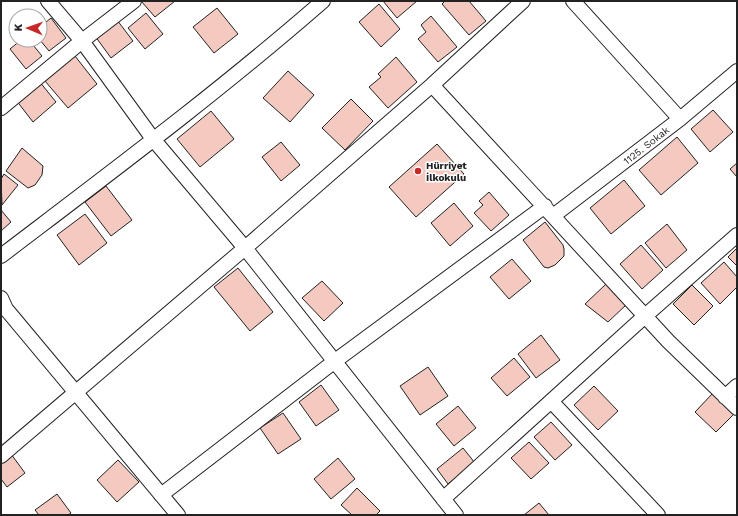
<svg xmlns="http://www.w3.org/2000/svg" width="738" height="516" font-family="'Work Sans',sans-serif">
  <rect width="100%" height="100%" fill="#fff"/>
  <!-- building -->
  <path fill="#f3c9c0" stroke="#222" d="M 141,1 L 175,1 L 155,17 Z
    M 383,1 L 417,1 L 397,18 Z
    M 445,1 L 469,1 L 486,21 L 469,35 L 442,4 Z
    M 379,4 L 400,29 L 381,47 L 359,22 Z
    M 217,8 L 238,34 L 214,53 L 193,27 Z
    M 146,13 L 163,34 L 145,49 L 128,28 Z
    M 431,16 L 457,47 L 438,62 L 418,39 L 426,32 L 421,25 Z
    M 51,18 L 66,38 L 49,51 L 40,40 L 40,27 Z
    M 117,20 L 133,41 L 111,58 L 95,36 Z
    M 21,40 L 29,40 L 42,56 L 26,69 L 10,49 Z
    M 75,56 L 97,84 L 68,108 L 45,81 Z
    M 396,57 L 417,82 L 388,108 L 369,87 L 381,77 L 378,74 Z
    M 288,71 L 314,95 L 290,122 L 263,98 Z
    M 39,81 L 56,102 L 33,122 L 16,100 Z
    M 351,99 L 373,121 L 345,150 L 322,128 Z
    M 713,110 L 733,132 L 710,152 L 691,129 Z
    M 211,111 L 234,139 L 200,167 L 177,139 Z
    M 677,137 L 698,163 L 661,195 L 639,170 Z
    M 281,142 L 300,165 L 281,181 L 262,157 Z
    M 437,144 L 464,174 L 416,217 L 389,187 Z
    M 22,148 L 43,166 L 42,175 L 35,185 L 28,188 L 6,171 Z
    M 737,163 L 737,177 L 730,169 Z
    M 4,174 L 18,185 L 2,205 L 1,179 Z
    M 624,180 L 645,206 L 611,234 L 590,208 Z
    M 106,186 L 132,220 L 111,236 L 85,202 Z
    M 489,192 L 509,215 L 491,231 L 474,213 L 483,205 L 479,201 Z
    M 454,203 L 473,226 L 450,246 L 431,223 Z
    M 1,210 L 11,222 L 1,231 Z
    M 85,214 L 107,243 L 79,265 L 57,235 Z
    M 545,222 L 563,245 L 564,249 L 564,256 L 555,265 L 548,268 L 544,267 L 523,240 Z
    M 667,224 L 687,250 L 666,268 L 645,243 Z
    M 641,245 L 663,270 L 642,289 L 620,264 Z
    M 737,248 L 737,266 L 728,257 Z
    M 512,259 L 531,281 L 509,299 L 490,277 Z
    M 724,262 L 737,277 L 737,287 L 720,304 L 701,283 Z
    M 238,268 L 273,312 L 250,331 L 214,287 Z
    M 322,281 L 343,303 L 324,321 L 302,298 Z
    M 606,284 L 626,305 L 608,322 L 585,304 Z
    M 692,285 L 713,306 L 694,325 L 673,304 Z
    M 541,335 L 560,360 L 536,378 L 518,354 Z
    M 514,358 L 530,377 L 507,396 L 491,378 Z
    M 428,367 L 448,396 L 420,415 L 400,386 Z
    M 321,385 L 339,410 L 316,426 L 299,402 Z
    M 594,386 L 618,411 L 598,430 L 574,405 Z
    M 713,393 L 734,414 L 716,432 L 695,412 Z
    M 458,406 L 476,428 L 454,446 L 436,424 Z
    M 283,413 L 301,439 L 278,454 L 260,428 Z
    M 551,422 L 572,445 L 555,460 L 534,437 Z
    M 529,442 L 549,463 L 531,479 L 511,458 Z
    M 463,448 L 475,463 L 448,484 L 437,469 Z
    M 11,454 L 25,473 L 7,487 L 1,479 L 1,462 Z
    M 338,458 L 355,479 L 331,499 L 314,479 Z
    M 118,460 L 139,482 L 117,502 L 97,480 Z
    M 357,488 L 380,511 L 376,515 L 352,515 L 341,505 Z
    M 57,494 L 71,513 L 68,515 L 39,515 L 35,510 Z
    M 539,503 L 549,515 L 524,515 Z"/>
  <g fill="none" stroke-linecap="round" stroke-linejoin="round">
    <defs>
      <path id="minor" d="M 48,1 L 82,41 L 153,139 L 245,248 L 456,515
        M 573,1 L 680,119
        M 432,85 L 668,341 L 737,408
        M 1,108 L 82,41 L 134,1
        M 553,216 L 680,119 L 737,71
        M 1,256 C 110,173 220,91 323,1
        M 1,298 L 6,309 L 178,515
        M 725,397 L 737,386
        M 551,401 L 658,515
        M 1,456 L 245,248 L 432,85 L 523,1
        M 161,495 L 335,361 L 545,206
        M 443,499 L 645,316 L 737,235"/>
    </defs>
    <!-- minor casing -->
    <use href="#minor" stroke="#222" stroke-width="16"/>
    <!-- minor -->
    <use href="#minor" stroke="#fff" stroke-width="14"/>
  </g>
  <!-- markers -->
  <circle fill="#c62828" stroke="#fff" stroke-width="1.5" cx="418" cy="171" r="4"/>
  <g text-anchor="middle" stroke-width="3" stroke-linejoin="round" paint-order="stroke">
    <!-- street labels -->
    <g font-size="10" fill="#222" stroke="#fff">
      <text transform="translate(646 145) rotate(-38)" y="4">1125. Sokak</text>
    </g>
    <!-- poi labels -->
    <g font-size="10" font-weight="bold" fill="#222" stroke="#fff" text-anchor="start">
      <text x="426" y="169">Hürriyet<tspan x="426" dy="12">İlkokulu</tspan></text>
    </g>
  </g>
  <!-- border -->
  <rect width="738" height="516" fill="none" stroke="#222222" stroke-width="4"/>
  <!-- north arrow -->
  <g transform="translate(28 28) rotate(272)"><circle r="19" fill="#ffffff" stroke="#a7a7a7"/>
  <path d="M0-3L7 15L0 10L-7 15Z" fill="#c62828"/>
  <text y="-6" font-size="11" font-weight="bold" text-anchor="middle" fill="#222222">K</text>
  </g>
</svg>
